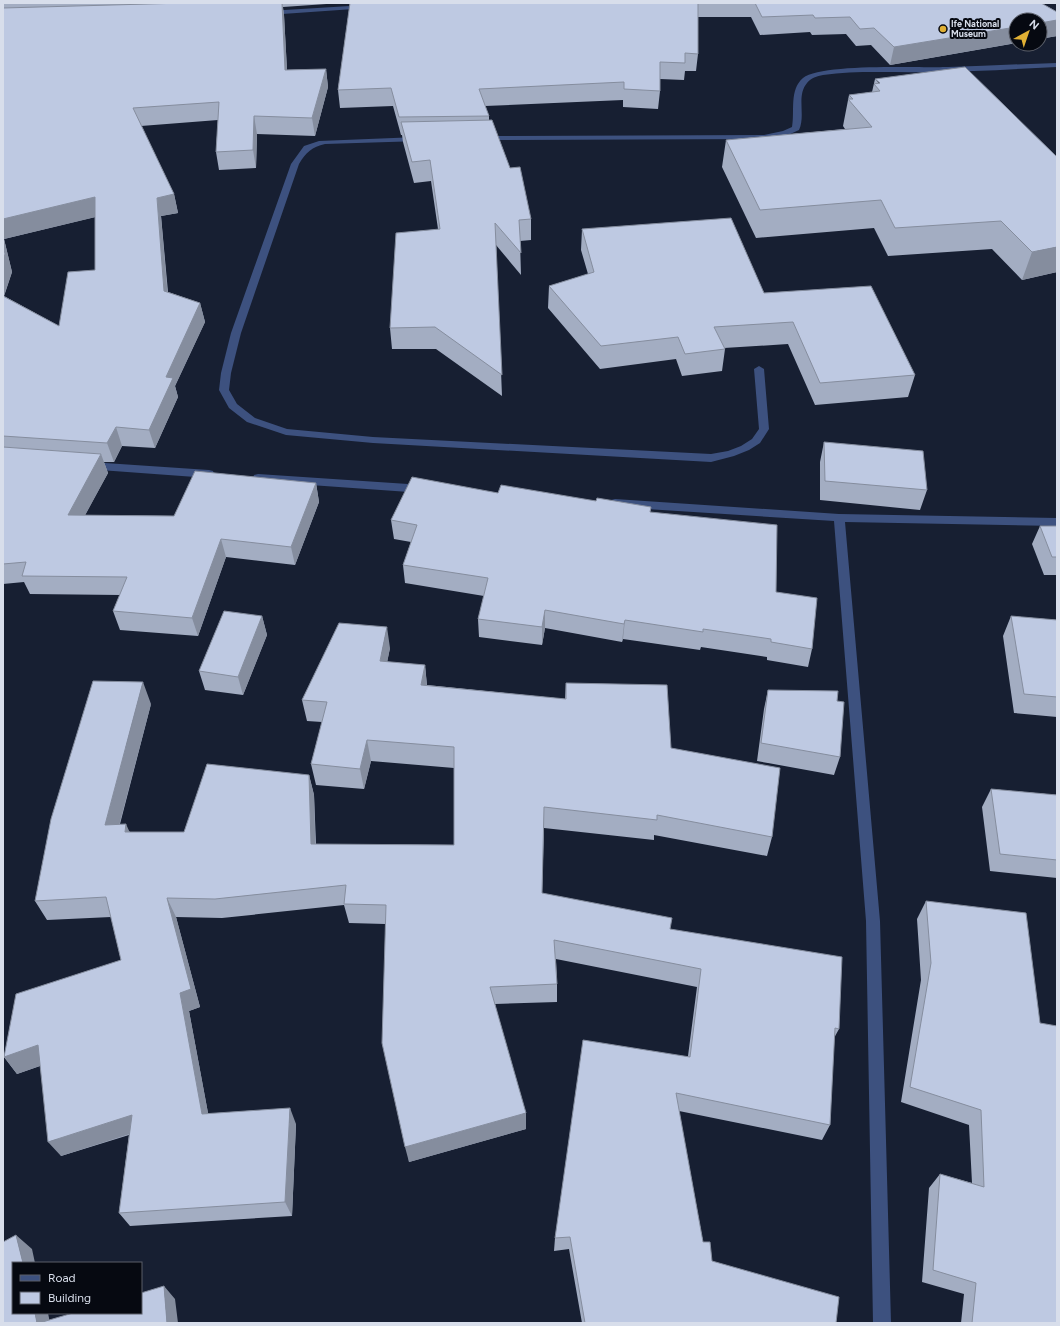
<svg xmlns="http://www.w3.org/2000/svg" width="1060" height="1326" font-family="Figtree,sans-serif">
  <rect width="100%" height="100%" fill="#171f32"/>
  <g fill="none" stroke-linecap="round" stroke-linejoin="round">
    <!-- minor -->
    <path fill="#3d517f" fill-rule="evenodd" d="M 366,5 L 369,7 L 368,8 L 268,15 L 264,13 L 268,11 Z
      M 1057,63 L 1057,67 C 1014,69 972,72 929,72 C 894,73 858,70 823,75 C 817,76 811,78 807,83 C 796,96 806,115 799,130 L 788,135 L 764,139 L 483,140 L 479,138 L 483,136 L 764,135 L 783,131 L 792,127 C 795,111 789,90 803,78 C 821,63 920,68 948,67 C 984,66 1021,64 1057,63 Z
      M 418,137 L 422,139 L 421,141 L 325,144 C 312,147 306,152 299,164 L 241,333 L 231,373 L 229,390 L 237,404 L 255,418 L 287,429 L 373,437 L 711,454 L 728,451 L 741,446 L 752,439 L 759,429 L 754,369 L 759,366 L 764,369 L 769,429 L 760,443 L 749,450 L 734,456 L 711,462 L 373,443 L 286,435 L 247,422 L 229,408 L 219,390 L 221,373 L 231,333 L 291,164 L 304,146 L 319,141 Z
      M 90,462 L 209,470 L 213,471 L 214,474 L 213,477 L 209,478 L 86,469 L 85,466 L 86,463 Z
      M 258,474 L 423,485 L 427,486 L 428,489 L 427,492 L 423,493 L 254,481 L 253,478 L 254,475 Z
      M 615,499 L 839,514 L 1057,518 L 1057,526 L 845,522 L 880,921 L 891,1323 L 873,1323 L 866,921 L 834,521 L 615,507 L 611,506 L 610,503 L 611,500 Z"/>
  </g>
  <!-- wall -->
  <path fill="#a3adc2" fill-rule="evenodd" d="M 3,3 L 341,3 L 283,7 L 284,15 L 287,70 L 326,69 L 328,87 L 315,136 L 257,134 L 256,168 L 219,170 L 216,152 L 218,120 L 141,126 L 174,194 L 178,213 L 161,216 L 168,292 L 200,303 L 205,322 L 175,386 L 178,397 L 155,448 L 122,446 L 114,462 L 104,462 L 108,473 L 85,515 L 174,516 L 316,483 L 319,502 L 295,565 L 226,557 L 198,636 L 120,630 L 113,611 L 120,595 L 30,594 L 24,582 L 3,584 ZM 95,217 L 95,270 L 59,326 L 4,296 L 12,272 L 4,239 Z
    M 350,3 L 1041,3 L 1057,12 L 1057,36 L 890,65 L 871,45 L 856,46 L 846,34 L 812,35 L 810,32 L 760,35 L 751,17 L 698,17 L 698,54 L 696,71 L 685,71 L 684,80 L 660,79 L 660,91 L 658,109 L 623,107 L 623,100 L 485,106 L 489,116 L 489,120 L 531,219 L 531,240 L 520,241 L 521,275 L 496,245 L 502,396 L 436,349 L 392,349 L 390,328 L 438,229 L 431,181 L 414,183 L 403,142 L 402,135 L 401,135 L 393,106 L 340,108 L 338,90 Z
    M 875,79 L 1057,272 L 1022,280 L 992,249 L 888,256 L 874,228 L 756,238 L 722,167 L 726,140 L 845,129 L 843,126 L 849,95 L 872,92 Z
    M 582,229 L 764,293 L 915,375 L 908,397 L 815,405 L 788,344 L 724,348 L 725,349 L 722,371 L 682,376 L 676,359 L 600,369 L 548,308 L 549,286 L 588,274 L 581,250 Z
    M 824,442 L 927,490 L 920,510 L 820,500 L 820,462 Z
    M 498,493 L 596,501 L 651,507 L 650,512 L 776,592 L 812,649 L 808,667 L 767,660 L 767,657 L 701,647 L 700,650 L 623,639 L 622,642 L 545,628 L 542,645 L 479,637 L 478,619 L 484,596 L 405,583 L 403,565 L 411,542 L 394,539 L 391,520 Z
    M 1040,526 L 1057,526 L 1057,575 L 1044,575 L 1032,544 Z
    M 262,616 L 267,635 L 243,695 L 205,690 L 199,671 Z
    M 1011,616 L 1057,620 L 1057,717 L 1014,713 L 1003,636 Z
    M 390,648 L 387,662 L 425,665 L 427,685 L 565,699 L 566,683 L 671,748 L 772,837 L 767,856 L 654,835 L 654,840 L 544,828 L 542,893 L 670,929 L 839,1029 L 834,1038 L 830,1125 L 822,1140 L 679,1111 L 703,1242 L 712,1261 L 836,1323 L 582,1323 L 569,1249 L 554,1251 L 555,1238 L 688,1056 L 697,987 L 556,959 L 557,984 L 557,1002 L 495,1004 L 526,1129 L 409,1162 L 385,924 L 349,923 L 344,905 L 222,918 L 176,917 L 200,1007 L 189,1011 L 208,1113 L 296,1124 L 292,1216 L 130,1226 L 119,1213 L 129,1135 L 61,1156 L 40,1066 L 17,1074 L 4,1057 L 121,960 L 111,917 L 47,920 L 35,901 L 151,704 L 120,824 L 130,832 L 184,832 L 309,775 L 314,795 L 316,844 L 454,845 L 454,768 L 371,761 L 364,789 L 316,785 L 311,764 L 322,722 L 307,721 L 302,700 Z
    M 768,690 L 837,701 L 840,757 L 834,775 L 757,761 L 764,709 Z
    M 991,789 L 1057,795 L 1057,878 L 990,871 L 982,807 Z
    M 926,901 L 1057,1323 L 961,1323 L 964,1294 L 922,1282 L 929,1188 L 940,1174 L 972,1183 L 969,1125 L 901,1102 L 921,980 L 917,919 Z"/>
  <!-- shaded-wall -->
  <path fill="#858d9e" d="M 282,3 L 284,15 L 288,88 L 285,70 Z
    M 1057,20 L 1057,36 L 1040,39 L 1040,23 Z
    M 1016,27 L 1016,43 L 890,65 L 894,47 Z
    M 326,69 L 328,87 L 315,136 L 312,118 Z
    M 254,116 L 257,134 L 256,168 L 253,150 Z
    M 174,194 L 178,213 L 161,216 L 169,310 L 164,291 L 157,198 Z
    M 95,197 L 100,216 L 4,239 L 12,272 L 3,299 L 3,219 Z
    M 1057,247 L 1057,272 L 1022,280 L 1032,252 Z
    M 200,303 L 205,322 L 175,386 L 178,397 L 155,448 L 149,430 L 166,377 Z
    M 116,427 L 122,446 L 114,462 L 107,443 Z
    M 101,454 L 108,473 L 75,534 L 68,515 Z
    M 316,483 L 319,502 L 295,565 L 291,547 Z
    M 221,539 L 226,557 L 198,636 L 192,618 Z
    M 545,610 L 545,628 L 542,645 L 542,627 Z
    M 262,616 L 267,635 L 243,695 L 238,677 Z
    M 625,620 L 623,639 L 622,642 L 624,624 Z
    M 387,627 L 390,648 L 383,683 L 380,661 Z
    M 425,665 L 427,687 L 421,685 Z
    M 143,682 L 151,704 L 114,845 L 105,825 Z
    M 367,740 L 371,761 L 364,789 L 360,769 Z
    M 309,775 L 314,795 L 316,864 L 311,844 Z
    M 126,824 L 135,844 L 125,832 Z
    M 167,898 L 176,917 L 200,1007 L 189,1011 L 211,1129 L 202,1114 L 180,993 Z
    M 38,1045 L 51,1062 L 17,1074 L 4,1057 Z
    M 290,1108 L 296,1124 L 292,1216 L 285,1202 Z
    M 526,1113 L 526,1129 L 409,1162 L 405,1147 Z
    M 132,1115 L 142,1130 L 61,1156 L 48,1142 Z
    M 16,1235 L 32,1249 L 35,1263 L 23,1263 Z
    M 164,1286 L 175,1299 L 178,1323 L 167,1323 Z
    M 35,1313 L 48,1313 L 50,1323 L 37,1323 Z"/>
  <!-- building -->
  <path fill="#bec9e2" stroke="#858d9e" d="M 184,3 L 282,3 L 285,70 L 326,69 L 312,118 L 254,116 L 253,150 L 216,152 L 219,102 L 133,108 L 174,194 L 157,198 L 164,291 L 200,303 L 166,377 L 173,378 L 149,430 L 116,427 L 107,443 L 3,436 L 3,296 L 59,326 L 68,272 L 95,270 L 95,197 L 3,219 L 3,8 Z
    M 350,3 L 698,3 L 698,54 L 685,53 L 685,63 L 660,62 L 660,91 L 624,89 L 624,82 L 479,89 L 489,116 L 399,117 L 391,88 L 338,90 Z
    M 755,3 L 1041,3 L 1057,12 L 1057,20 L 1040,23 L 1040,20 L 1016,20 L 1016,27 L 894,47 L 874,28 L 860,29 L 850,17 L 815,18 L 813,15 L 762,17 Z
    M 965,67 L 1057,157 L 1057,247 L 1032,252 L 1001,221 L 895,228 L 881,200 L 760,210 L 726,140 L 872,127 L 848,99 L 853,99 L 849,95 L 880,91 L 874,84 L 880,83 L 875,79 Z
    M 492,120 L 510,168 L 520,167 L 531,219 L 519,220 L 521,253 L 495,223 L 502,375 L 435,327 L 390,328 L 396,233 L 440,229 L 430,160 L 412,162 L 401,122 Z
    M 731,218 L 764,293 L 871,286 L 915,375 L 820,383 L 793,322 L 714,327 L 725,349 L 685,354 L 678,337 L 601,346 L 549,286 L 594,272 L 582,229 Z
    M 3,245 L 5,254 L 3,259 Z
    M 824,442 L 923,451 L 927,490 L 825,481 Z
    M 3,447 L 101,454 L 68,515 L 174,516 L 195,471 L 316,483 L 291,547 L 221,539 L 192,618 L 113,611 L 127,577 L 22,576 L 26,562 L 3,564 Z
    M 412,477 L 498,493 L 501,485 L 596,501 L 597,498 L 651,507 L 650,512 L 777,525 L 776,592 L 817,598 L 812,649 L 771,642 L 771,639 L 703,629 L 703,632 L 625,620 L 624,624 L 545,610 L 542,627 L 478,619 L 488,578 L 403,565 L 417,525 L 391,520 Z
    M 1040,526 L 1057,526 L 1057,557 L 1052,557 Z
    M 224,611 L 262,616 L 238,677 L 199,671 Z
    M 1011,616 L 1057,620 L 1057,697 L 1024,694 Z
    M 339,623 L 387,627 L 380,661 L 425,665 L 421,685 L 566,699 L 566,683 L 667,685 L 671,748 L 780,768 L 772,837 L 657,815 L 657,820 L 544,807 L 542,893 L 672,918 L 670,929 L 842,957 L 839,1029 L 835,1028 L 830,1125 L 676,1093 L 703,1242 L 710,1242 L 712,1261 L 839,1297 L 836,1323 L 585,1323 L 570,1237 L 555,1238 L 583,1040 L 690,1057 L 701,969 L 554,940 L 557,984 L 490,987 L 526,1113 L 405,1147 L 382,1043 L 386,905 L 344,904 L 346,885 L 215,899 L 167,898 L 191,989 L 180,993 L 202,1114 L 290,1108 L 285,1202 L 119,1213 L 132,1115 L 48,1142 L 38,1045 L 4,1057 L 16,994 L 121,960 L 106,897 L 35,901 L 51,819 L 93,681 L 143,682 L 105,825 L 126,824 L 125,832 L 184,832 L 207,764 L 309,775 L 311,844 L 454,845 L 454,747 L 367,740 L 360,769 L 311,764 L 327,702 L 302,700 Z
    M 768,690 L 838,691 L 837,701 L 844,702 L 840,757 L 761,743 Z
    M 991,789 L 1057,795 L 1057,860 L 1000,854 Z
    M 926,901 L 1026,913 L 1040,1023 L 1057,1026 L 1057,1323 L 972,1323 L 976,1283 L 933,1270 L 940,1174 L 984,1187 L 981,1110 L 910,1087 L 931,963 Z
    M 16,1235 L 23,1263 L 13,1263 L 13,1313 L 35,1313 L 37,1323 L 3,1323 L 3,1242 Z
    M 164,1286 L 167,1323 L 39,1323 L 73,1313 L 141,1313 L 141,1293 Z"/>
  <!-- markers -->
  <circle fill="#e0b034" stroke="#060911" stroke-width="1.5" cx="943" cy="29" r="4"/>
  <g text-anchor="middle" stroke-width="4" stroke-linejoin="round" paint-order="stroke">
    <!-- far-poi labels -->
    <g font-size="9" font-weight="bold" fill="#d8deeb" stroke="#060911" text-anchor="start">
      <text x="951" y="27">Ife National<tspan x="951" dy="10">Museum</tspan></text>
    </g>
  </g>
  <!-- border -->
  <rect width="1060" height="1326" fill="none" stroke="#d8deeb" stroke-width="8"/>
  <!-- legend -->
  <rect x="12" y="1262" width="130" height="52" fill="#060911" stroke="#5a5e68"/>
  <rect x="20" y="1275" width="20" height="6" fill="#3d517f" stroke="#5a5e68"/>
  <text x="48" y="1282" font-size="12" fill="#d8deeb">Road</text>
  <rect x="20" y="1292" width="20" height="12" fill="#bec9e2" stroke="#5a5e68"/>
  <text x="48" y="1302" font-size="12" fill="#d8deeb">Building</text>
  <!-- north arrow -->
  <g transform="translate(1028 32) rotate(40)"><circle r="19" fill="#060911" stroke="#5a5e68"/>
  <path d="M0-3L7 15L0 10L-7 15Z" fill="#e0b034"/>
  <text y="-6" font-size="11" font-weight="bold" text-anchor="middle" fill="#d8deeb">N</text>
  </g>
</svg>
